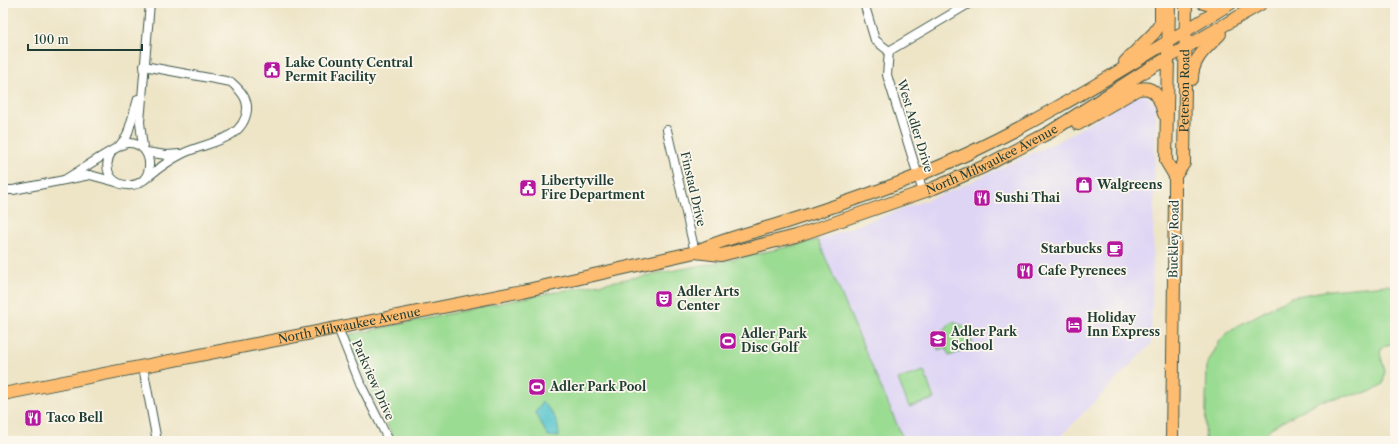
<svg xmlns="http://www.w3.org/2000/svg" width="1398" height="444" font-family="'Libre Caslon Text',serif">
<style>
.built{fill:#ded5f5}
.green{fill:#9bdc93;stroke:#5d8c64}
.water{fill:#56c4cd;stroke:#3a8080}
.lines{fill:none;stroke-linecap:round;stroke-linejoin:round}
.street-casing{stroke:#3e564a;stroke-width:10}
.primary-casing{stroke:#3e564a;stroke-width:14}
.street{stroke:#fff;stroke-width:8}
.primary{stroke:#fdbc70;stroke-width:12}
.labels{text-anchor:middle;stroke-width:3.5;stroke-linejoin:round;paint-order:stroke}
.poi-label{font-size:12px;font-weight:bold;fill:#1f3d34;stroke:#fbf7ec;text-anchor:start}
.street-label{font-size:12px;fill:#1f3d34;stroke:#fbf7ec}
</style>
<rect width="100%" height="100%" fill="#fbf7ec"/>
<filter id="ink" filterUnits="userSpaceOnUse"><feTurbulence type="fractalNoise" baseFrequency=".025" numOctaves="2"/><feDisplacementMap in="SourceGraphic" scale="8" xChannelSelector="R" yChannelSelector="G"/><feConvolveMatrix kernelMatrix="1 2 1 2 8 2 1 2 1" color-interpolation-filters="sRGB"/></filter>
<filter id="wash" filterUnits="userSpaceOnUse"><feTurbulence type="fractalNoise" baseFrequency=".012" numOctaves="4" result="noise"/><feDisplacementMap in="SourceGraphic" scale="16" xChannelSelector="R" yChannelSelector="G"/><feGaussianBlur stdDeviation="0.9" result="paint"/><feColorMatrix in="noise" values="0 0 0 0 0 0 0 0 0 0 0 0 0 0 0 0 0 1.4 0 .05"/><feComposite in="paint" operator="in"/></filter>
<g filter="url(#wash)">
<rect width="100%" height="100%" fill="#eee5c7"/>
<path class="built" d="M1137 95H1147L1156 105 1151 344 1059 438 1054 441H904L818 240 951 191 1061 140Z"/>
<g class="green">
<path d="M818 240 904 441H395L344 336 534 296 725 261Z"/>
<path d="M1387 285 1395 287V343L1383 346 1380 353 1385 371 1383 384 1370 392 1319 401 1271 428 1259 441H1205L1207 364 1221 339 1232 329 1291 297 1330 290Z"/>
<path d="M953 322 966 327 974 347 949 356 946 348 938 350 934 335 946 329 949 324Z"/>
<path d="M924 371 934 399 909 407 898 379Z"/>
</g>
<path class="water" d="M542 402C553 412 559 421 559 437L548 436 535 413Z"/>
</g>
<g filter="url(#ink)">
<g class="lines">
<defs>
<g id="street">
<path d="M864 3 875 40 889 51 887 75 923 192"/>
<path d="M889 51 970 3"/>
<path d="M667 130 695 252"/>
<path d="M120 145 127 136 138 99"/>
<path d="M143 148 140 122 150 3"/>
<path d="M146 152 166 155 180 154"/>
<path d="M64 180C75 174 119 144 127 143 156 141 157 188 127 185 121 185 115 182 111 177 105 168 107 159 112 151"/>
<path d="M144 180C156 170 168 161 182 154 205 142 243 142 247 110 248 98 240 90 231 82L144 66"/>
<path d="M3 190H13L90 175 116 182"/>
<path d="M338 328 360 383 389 441"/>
<path d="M143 367 157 441"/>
</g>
<g id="primary">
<path d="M1169 3 1166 161 1175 176V195L1172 441"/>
<path d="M1203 3 1215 6 1228 4"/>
<path d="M1125 62 1154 33 1161 23V3"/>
<path d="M1192 79C1192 58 1207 48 1220 34"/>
<path d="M1078 124 1136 90C1155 83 1160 99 1164 114"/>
<path id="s1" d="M1175 176 1184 163 1186 3"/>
<path id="s2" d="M695 252 721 255 796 236 934 188 983 167 1050 132 1142 73 1262 3"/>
<path id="s3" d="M3 394 523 291 695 252C724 238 755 232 786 222 830 208 874 193 917 176 1028 131 1129 65 1231 3"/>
</g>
</defs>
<use href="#street" class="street-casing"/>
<use href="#primary" class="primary-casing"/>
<use href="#street" class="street"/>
<use href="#primary" class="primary"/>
</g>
</g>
<defs>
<symbol id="civic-square" viewBox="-11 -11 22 22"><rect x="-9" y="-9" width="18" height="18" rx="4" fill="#b5179e" stroke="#fbf7ec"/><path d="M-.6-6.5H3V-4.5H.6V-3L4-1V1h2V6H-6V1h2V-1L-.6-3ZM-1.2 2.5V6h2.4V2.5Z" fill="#fff"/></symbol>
<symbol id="shop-square" viewBox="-11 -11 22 22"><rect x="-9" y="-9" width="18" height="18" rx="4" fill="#b5179e" stroke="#fbf7ec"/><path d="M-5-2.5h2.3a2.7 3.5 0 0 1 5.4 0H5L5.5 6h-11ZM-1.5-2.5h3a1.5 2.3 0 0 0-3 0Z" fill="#fff"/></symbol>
<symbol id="restaurant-square" viewBox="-11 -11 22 22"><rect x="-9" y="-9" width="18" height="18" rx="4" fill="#b5179e" stroke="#fbf7ec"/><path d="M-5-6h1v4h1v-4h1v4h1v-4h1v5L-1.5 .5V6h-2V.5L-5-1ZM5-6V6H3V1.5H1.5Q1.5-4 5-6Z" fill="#fff"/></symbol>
<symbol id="cafe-square" viewBox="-11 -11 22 22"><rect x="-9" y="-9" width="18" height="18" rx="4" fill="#b5179e" stroke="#fbf7ec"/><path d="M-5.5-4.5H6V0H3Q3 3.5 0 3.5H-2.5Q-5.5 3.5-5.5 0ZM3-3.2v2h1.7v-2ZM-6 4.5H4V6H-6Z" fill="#fff"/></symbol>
<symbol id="theatre-square" viewBox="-11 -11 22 22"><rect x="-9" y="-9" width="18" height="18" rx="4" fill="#b5179e" stroke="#fbf7ec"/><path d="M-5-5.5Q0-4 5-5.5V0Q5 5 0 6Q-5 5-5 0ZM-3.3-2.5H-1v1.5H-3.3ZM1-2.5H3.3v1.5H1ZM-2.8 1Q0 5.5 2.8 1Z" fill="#fff"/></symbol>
<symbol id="hotel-square" viewBox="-11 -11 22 22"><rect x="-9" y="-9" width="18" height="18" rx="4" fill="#b5179e" stroke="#fbf7ec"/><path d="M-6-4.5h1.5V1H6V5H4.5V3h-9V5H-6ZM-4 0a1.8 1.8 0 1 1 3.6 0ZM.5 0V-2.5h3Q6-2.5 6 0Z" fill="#fff"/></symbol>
<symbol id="school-square" viewBox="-11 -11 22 22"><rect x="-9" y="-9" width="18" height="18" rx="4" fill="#b5179e" stroke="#fbf7ec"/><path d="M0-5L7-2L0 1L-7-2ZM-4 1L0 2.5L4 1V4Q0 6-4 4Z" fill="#fff"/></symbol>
<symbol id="stadium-square" viewBox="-11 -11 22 22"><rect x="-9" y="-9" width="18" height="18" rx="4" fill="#b5179e" stroke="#fbf7ec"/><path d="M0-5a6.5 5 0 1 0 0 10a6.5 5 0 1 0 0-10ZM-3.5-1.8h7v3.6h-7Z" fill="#fff"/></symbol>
</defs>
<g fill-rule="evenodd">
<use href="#civic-square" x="262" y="60" width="20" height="20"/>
<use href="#shop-square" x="1074" y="175" width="20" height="20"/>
<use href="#civic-square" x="518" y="178" width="20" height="20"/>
<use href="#restaurant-square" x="972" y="188" width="20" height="20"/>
<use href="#cafe-square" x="1105" y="239" width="20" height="20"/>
<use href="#restaurant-square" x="1015" y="261" width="20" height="20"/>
<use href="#theatre-square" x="654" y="289" width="20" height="20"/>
<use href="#hotel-square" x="1064" y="315" width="20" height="20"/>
<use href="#school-square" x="928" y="329" width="20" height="20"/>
<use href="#stadium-square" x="718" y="331" width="20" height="20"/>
<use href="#stadium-square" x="527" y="377" width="20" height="20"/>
<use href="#restaurant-square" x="23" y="408" width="20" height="20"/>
</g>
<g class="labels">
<g class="poi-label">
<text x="285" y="67">Lake County Central<tspan x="285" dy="14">Permit Facility</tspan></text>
<text x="541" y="185">Libertyville<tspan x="541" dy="14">Fire Department</tspan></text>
<text x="1097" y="189">Walgreens</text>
<text x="995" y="202">Sushi Thai</text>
<text x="1102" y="253" text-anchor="end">Starbucks</text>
<text x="1038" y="275">Cafe Pyrenees</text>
<text x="677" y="296">Adler Arts<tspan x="677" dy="14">Center</tspan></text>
<text x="1087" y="322">Holiday<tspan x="1087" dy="14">Inn Express</tspan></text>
<text x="951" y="336">Adler Park<tspan x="951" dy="14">School</tspan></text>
<text x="741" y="338">Adler Park<tspan x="741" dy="14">Disc Golf</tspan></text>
<text x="550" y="391">Adler Park Pool</text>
<text x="46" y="422">Taco Bell</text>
</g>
<g class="street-label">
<text dy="4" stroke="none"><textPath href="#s1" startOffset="88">Peterson Road</textPath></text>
<text transform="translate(915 126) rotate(73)" y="4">West Adler Drive</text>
<text dy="4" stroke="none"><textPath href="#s2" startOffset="314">North Milwaukee Avenue</textPath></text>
<text transform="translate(693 189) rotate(77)" y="4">Finstad Drive</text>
<text transform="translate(1174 239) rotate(-89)" y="4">Buckley Road</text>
<text dy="4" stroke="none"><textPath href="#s3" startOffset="353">North Milwaukee Avenue</textPath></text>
<text transform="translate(373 380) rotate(66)" y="4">Parkview Drive</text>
</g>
</g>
<rect width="1398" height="444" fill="none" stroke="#fbf7ec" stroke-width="16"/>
<path d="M28 44v6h114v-6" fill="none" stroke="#1f3d34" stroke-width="2"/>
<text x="34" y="44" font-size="12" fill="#1f3d34" stroke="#fbf7ec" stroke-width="3" paint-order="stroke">100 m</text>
</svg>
